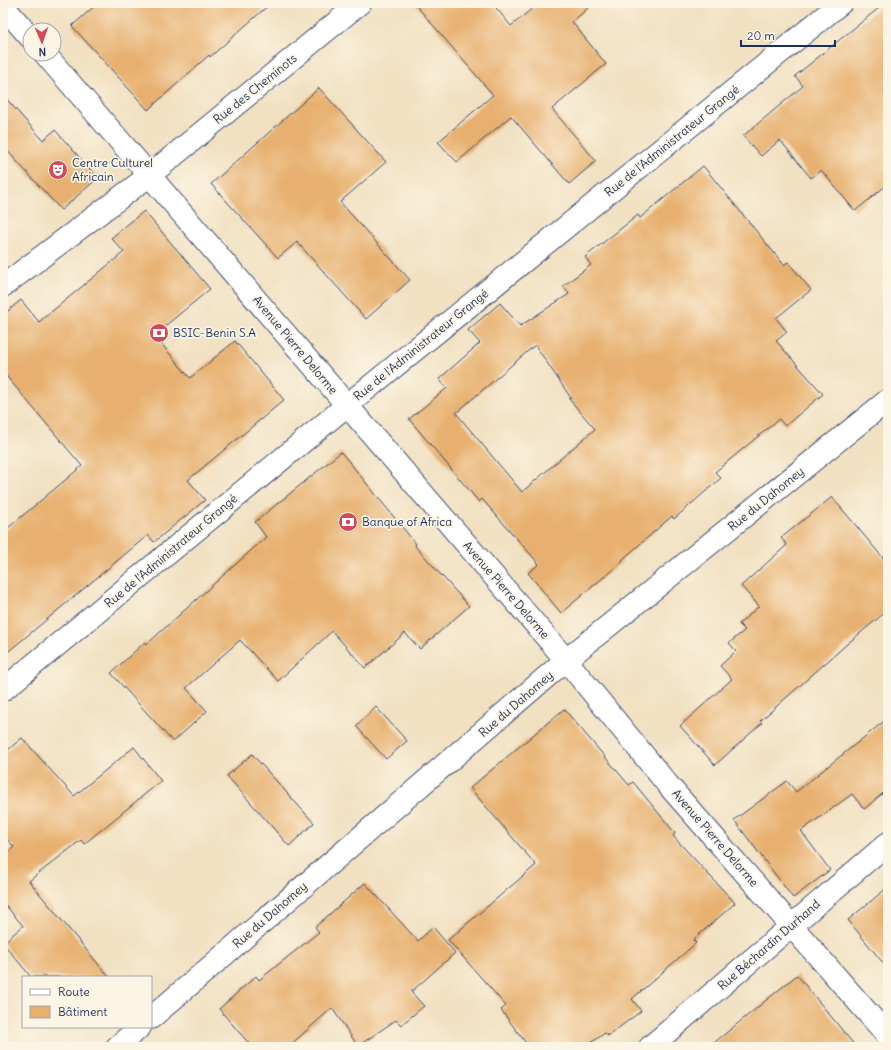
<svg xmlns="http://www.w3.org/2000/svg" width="891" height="1050" font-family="Delius,sans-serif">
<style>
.building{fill:#e7b06f;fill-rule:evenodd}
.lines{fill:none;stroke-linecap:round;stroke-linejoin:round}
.street-casing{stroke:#3b4a6d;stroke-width:24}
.secondary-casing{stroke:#3b4a6d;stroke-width:24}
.street{stroke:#fff;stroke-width:22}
.secondary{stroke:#fff;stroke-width:22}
.labels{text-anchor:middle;stroke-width:3.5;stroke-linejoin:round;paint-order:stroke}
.street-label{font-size:12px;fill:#1b2f5e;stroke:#fcf5e5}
.poi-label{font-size:12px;fill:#1b2f5e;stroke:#fcf5e5;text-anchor:start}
</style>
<rect width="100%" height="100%" fill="#fcf5e5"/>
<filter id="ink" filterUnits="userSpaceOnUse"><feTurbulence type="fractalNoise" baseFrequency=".025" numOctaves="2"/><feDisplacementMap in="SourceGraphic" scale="8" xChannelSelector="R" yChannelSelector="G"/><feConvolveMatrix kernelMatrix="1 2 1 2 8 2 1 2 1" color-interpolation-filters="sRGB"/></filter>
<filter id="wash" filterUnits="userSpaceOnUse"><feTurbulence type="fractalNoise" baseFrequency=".012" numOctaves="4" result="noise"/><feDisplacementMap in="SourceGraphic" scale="16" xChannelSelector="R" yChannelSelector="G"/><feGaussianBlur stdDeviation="0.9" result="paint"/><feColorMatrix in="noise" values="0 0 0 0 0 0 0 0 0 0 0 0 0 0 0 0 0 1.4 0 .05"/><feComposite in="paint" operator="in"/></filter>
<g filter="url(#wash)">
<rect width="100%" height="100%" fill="#f1e0c1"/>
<g id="blocks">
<g class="building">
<path d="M98 3H271L210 57 209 55 148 110 72 26Z"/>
<path d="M414 3H492L511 26 539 3H594L572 22 606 64 552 109 596 161 569 184 511 116 457 162 438 142 493 95Z"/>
<path d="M885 3H888V184L855 211 821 170 811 178 780 140 761 156 743 136 803 86 795 76Z"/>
<path d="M319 88 386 162 340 202 410 280 366 319 297 242 278 258 211 184Z"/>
<path d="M3 95 43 140 55 130 98 178 61 210 3 146Z"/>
<path d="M703 166 784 265 788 262 811 290 776 318 787 332 776 341 823 394 785 426 779 419 715 472 721 478 674 519 672 516 622 560 623 561 561 613 528 573 539 564 482 499 479 502 409 419 447 388 439 379 480 343 468 330 500 303 520 326 569 294 563 286 591 265 585 257 638 215 640 218ZM535 345 571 398 569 399 595 429 522 492 456 413Z"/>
<path d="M144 211 210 289 154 335 190 378 235 341 284 400 188 480 205 500 154 542 148 535 3 656V532L82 466 3 372V315L21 300 39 322 124 252 111 238Z"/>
<path d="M341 452 416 544 415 546 469 606 420 649 405 633 365 668 332 631 278 681 240 640 186 688 207 711 173 742 111 673 145 642 147 644 266 537 255 522Z"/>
<path d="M832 497 888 564V610L847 644 760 721 762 723 715 765 680 726 732 679 720 666 736 651 729 643 745 630 739 624 759 606 741 586 787 545 781 538Z"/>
<path d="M376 707 407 741 386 759 356 726Z"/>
<path d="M564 709 629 785 633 782 675 833 673 836 735 903 693 940 696 943 632 999 641 1011 608 1036 605 1033 585 1047H529L501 1010 506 1006 448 940 536 865 470 788Z"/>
<path d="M888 718V789L864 809 852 794 801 831 830 870 793 898 734 820 787 781 796 792Z"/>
<path d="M22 738 74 796 134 747 161 781 84 844 81 840 29 881 109 977H31L3 943 23 926 3 902V851L6 854 14 847 3 835V754Z"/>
<path d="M252 754 314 823 289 846 227 776Z"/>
<path d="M365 883 418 941 433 927 455 953 411 992 424 1006 401 1025 396 1020 358 1046 332 1008 288 1047H252L219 1009 256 976 259 980 319 932 315 927Z"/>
<path d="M888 887V969L848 920Z"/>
<path d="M797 975 856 1047H709Z"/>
</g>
</g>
</g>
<g filter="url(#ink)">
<use href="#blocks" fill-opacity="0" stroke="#3b4a6d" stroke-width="1"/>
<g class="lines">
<defs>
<g id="street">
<path d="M3 286 150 175"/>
<path d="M3 690 346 406 841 3"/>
<path d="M151 1018 566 660 888 400"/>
<path d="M117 1047 140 1027"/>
<path d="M650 1047 888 843"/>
</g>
<g id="secondary">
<path d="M3 6 30 37"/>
<path d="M45 54 566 660 668 785 888 1036"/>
<path d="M150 175 360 3"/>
</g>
</defs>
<use href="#street" class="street-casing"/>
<use href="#secondary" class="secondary-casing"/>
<use href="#street" class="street"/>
<use href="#secondary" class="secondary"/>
</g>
</g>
<defs>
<symbol id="theatre-disc" viewBox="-11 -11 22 22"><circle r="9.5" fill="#d1495b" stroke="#fcf5e5"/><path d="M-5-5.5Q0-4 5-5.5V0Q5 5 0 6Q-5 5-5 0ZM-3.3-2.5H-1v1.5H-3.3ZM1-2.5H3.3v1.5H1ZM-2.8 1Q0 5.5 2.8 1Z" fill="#fff"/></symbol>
<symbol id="bank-disc" viewBox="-11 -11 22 22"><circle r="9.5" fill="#d1495b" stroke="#fcf5e5"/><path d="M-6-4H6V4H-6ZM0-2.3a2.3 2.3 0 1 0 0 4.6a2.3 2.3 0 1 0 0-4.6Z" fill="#fff"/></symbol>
</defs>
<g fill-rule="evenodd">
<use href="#theatre-disc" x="47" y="159" width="22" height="22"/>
<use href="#bank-disc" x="148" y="322" width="22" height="22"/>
<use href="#bank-disc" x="337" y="511" width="22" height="22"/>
</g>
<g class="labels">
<g class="street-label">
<text transform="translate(255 89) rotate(-39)" y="4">Rue des Cheminots</text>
<text transform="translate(672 141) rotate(-39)" y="4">Rue de l'Administrateur Grangé</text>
<text transform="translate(295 345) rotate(50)" y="4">Avenue Pierre Delorme</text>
<text transform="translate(421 345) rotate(-39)" y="4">Rue de l'Administrateur Grangé</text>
<text transform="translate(766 499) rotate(-39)" y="4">Rue du Dahomey</text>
<text transform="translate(171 551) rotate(-40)" y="4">Rue de l'Administrateur Grangé</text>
<text transform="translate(506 590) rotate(49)" y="4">Avenue Pierre Delorme</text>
<text transform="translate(516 704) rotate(-41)" y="4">Rue du Dahomey</text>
<text transform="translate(715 838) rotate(49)" y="4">Avenue Pierre Delorme</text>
<text transform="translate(270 915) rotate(-41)" y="4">Rue du Dahomey</text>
<text transform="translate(769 945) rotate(-41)" y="4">Rue Béchardin Durhand</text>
</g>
<g class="poi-label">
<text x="72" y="167">Centre Culturel<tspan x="72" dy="14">Africain</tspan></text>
<text x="173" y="337">BSIC-Benin S.A</text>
<text x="362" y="526">Banque of Africa</text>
</g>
</g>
<rect width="891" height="1050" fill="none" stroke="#fcf5e5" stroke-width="16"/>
<rect x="22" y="976" width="130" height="52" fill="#fcf5e5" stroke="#a2a6af"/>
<rect x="30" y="989" width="20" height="6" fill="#ffffff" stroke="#a2a6af"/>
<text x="58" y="996" font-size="12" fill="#1b2f5e">Route</text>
<rect x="30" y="1006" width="20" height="12" fill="#e7b06f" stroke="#a2a6af"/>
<text x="58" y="1016" font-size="12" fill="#1b2f5e">Bâtiment</text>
<g transform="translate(42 42) rotate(178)"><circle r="19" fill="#fcf5e5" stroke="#a2a6af"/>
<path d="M0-3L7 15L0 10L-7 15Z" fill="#d1495b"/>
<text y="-6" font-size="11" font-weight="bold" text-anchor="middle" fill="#1b2f5e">N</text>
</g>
<path d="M741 40v6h94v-6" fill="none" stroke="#1b2f5e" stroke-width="2"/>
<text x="747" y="40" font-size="12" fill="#1b2f5e" stroke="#fcf5e5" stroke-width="3" paint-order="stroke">20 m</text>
</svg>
